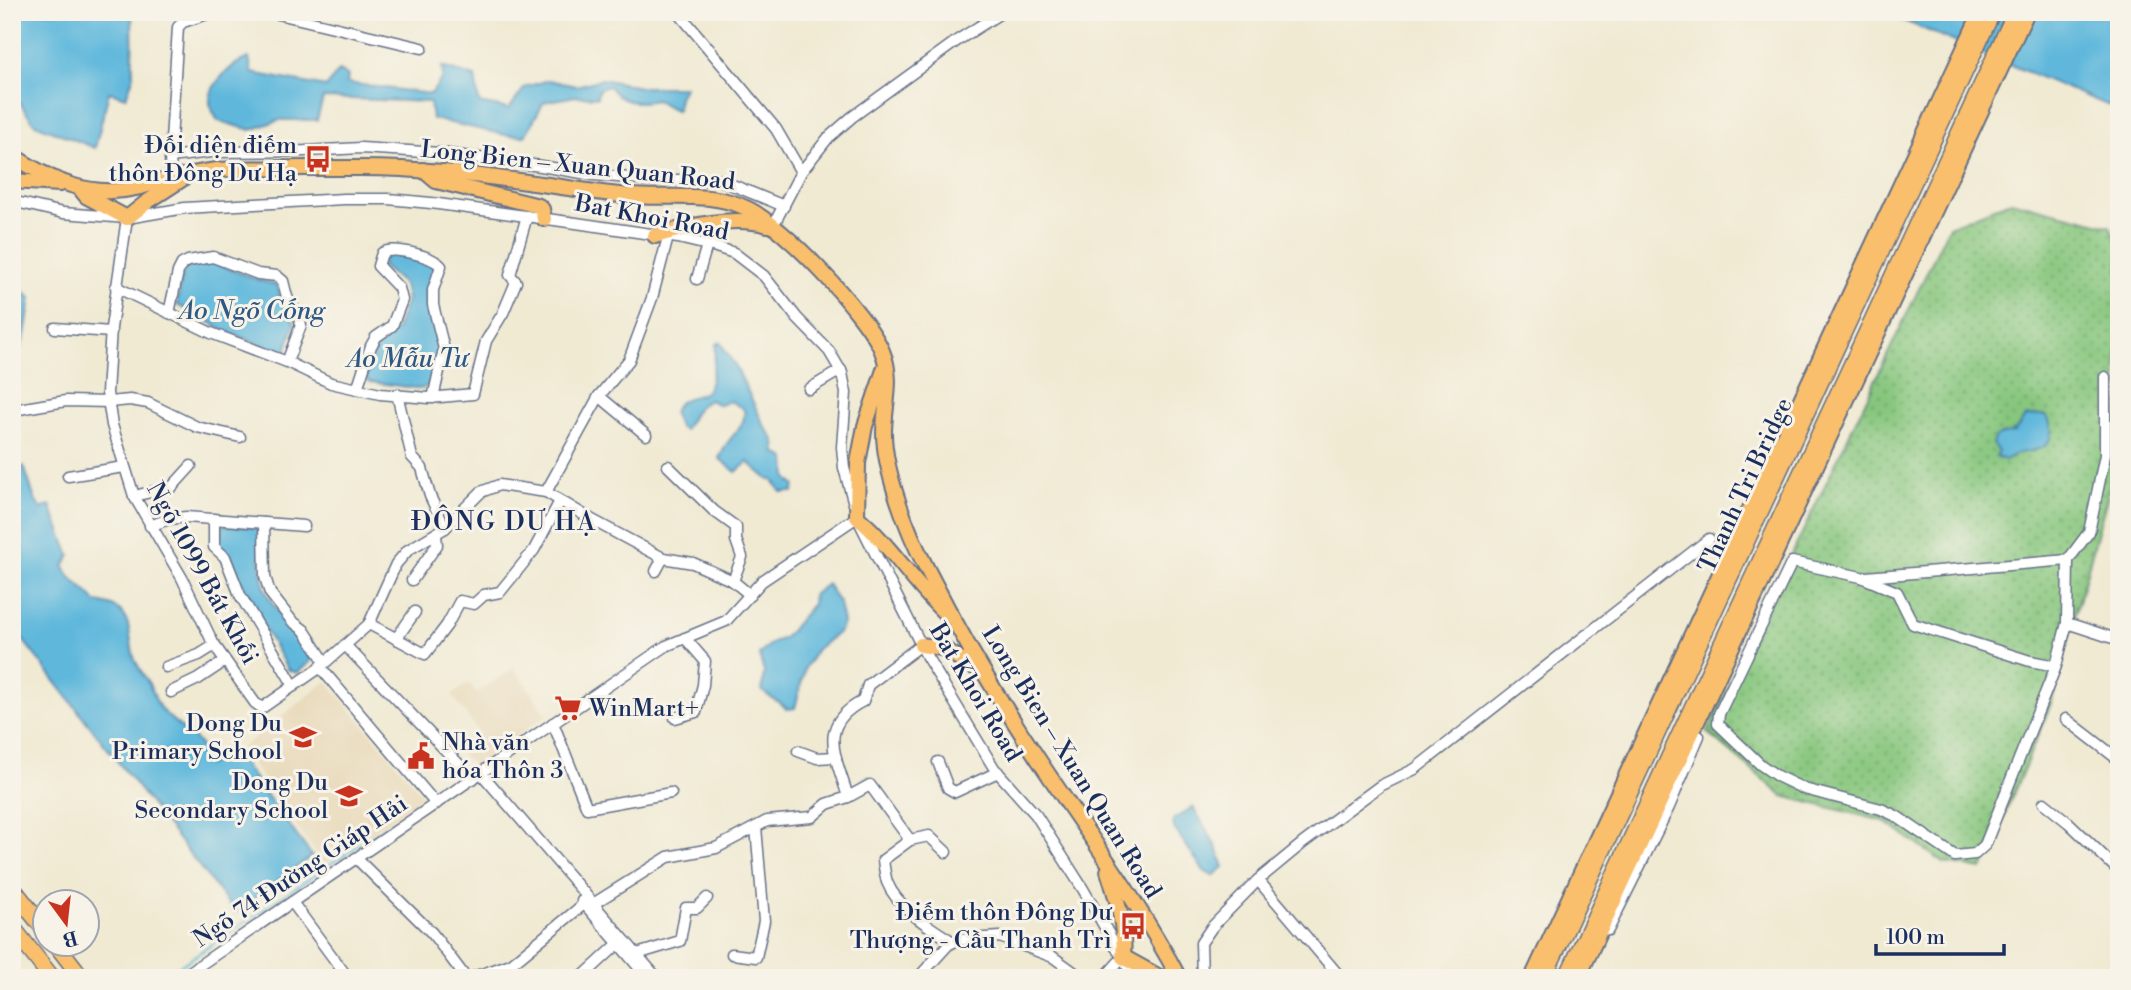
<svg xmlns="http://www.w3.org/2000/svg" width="2131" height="990" font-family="'Libre Bodoni',serif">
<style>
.built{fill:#e8d9ba}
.grass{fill:url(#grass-dots);stroke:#507a6e;stroke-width:2}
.water{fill:#5eb8dc;stroke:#3c749d;stroke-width:2}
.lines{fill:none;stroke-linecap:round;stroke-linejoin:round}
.stream{stroke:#5eb8dc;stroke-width:2.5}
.minor-casing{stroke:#667087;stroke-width:13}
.primary-casing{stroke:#667087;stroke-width:18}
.trunk-casing{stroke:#667087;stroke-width:19}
.motorway-casing{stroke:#667087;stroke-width:21}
.minor{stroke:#fff;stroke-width:10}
.primary{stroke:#f9bf6c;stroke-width:14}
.trunk{stroke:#f9bf6c;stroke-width:16}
.motorway{stroke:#f9bf6c;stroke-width:18}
.labels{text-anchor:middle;stroke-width:6;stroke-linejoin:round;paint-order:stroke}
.poi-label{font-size:24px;fill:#1b2f5e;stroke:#f7f3e8;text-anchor:end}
.street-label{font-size:24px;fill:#1b2f5e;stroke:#f7f3e8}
.water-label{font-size:26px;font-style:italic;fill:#2f5884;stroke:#f7f3e8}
.neighbourhood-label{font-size:26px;letter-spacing:2px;fill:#1b2f5e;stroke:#f7f3e8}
</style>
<defs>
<pattern id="grass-dots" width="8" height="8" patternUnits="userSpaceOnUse" patternTransform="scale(1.75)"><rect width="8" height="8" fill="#86c67d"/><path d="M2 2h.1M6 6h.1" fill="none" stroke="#6da16a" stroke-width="1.8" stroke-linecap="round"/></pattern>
</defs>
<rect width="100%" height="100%" fill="#f7f3e8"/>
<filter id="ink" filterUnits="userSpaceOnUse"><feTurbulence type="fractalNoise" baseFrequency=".0143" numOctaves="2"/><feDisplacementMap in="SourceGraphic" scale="14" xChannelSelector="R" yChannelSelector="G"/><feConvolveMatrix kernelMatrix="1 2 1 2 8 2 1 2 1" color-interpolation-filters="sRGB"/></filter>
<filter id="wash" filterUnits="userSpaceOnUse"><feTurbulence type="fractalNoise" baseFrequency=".00686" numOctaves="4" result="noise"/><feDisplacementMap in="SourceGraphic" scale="28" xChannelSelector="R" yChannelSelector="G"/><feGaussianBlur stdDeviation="1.57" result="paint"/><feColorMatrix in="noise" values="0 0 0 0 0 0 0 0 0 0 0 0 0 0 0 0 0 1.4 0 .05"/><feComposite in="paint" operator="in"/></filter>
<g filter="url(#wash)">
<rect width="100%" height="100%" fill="#f0ead3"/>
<g class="built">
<path d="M514 668 547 715 475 766 459 752 480 734 452 695 469 683 477 693Z"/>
<path d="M327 681 424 797 324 865 241 748Z"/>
</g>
<path class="grass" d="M2011 201 2110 226 2119 246 2115 468 2052 701 1982 869 1944 863 1884 821 1783 796 1707 732 1949 226Z"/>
<g class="water">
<path d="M12 12H132L133 78 126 97 109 92 95 148 35 124 12 92Z"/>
<path d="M1883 12H2119V110Z"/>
<path d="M249 58 252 73 326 87 339 71 348 75 347 83 431 94 443 77 442 67 475 77 479 103 509 109 525 87 549 80 576 86 602 79 640 87H685L679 97 677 111 656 100C637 104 621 104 609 86L599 89 597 97 576 96 544 102 525 136 506 135 432 119 430 102 323 98 317 120H279L251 130 218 121C215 115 209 107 210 100 210 83 234 62 249 58Z"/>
<path d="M392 253 431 263 437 270 430 284 427 299 430 318 440 349 433 382 422 389 370 382 366 378 377 346 380 340 396 330 407 300 404 285 382 266 383 257Z"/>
<path d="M214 263 256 279 278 285 281 301 295 323 285 354 230 333 177 305 182 275 186 268 196 264Z"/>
<path d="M12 286 21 289 31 298 25 335 15 363H12Z"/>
<path d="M720 342 737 369 764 425 775 441 776 453 786 458 787 478 795 486 793 492H781L773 480H769L748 462 736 472 719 458C723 453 724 447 728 442 737 430 746 425 744 409L730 401 720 405 709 400 698 407 684 430 679 427 673 412C681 394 691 400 705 392 713 387 715 354 716 344Z"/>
<path d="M2039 415H2045C2050 420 2050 423 2051 430 2052 450 2035 450 2020 453 2014 454 2010 458 2005 460L1996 457 1998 451 1992 444C1995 433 2004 435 2014 432L2025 417Z"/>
<path d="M24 466 35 500 41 509 50 505 70 556 64 566C68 580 86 588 96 602 135 607 126 628 134 657 137 667 146 677 150 686 153 692 155 700 159 706 166 719 199 738 201 747 202 751 201 755 201 758L208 765 233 750 312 856 235 912 12 626V471Z"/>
<path d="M224 525 256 527 260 532C261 577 258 590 289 625 299 635 308 641 314 655L310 662 297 673 288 670 218 548V530Z"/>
<path d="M827 584 839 603 843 623 840 631 817 649 805 668 795 708 786 709C780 699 769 700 762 690L764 672 759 655 769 645 785 637 812 605 813 595Z"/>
<path d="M1193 807 1217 848 1224 867 1213 876 1204 871 1174 828 1173 820Z"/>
</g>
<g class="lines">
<path class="stream" d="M162 978 421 803"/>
</g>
</g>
<g filter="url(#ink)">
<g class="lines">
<defs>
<g id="minor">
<path d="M270 12 422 48"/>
<path d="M678 12 776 129 801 172"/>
<path d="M170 157 211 152 305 151 361 148 440 153 541 166 594 175 653 180H720L784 206"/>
<path d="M171 177 170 157 178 27 183 22 213 12"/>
<path d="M12 201 63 213 127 218 185 208 344 199H388L431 203 576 223 678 238 716 247 734 253 764 276 797 318 829 351 842 373 846 393 842 447 844 468 854 504"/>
<path d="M127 218 111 328 107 393 112 425 134 496 182 578 213 643 255 703 262 708 318 669 369 624 396 564 408 550 445 528 481 492 499 485 546 492 599 396 629 360 652 298 668 237"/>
<path d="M773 226 801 172 828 138 852 117 958 40 1002 12"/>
<path d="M697 279 707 245"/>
<path d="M116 287 211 333 287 362 331 383 380 394 429 398 473 394 486 341 503 313 516 282 510 275 527 216"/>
<path d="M169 313 178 272 182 264 188 261 213 257 258 274 277 276 283 281 287 297 299 317 301 325 287 362"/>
<path d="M55 328 111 332"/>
<path d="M357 389 371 346 376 337 392 326 402 300 399 288 378 266 382 253C394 246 432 256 441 266L433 290V305L444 349 433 398"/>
<path d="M809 389 841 370"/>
<path d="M397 394 412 457 422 468 430 496 445 528"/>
<path d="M599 396 646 435"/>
<path d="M19 409 66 401 109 402 130 400 148 403 197 427 240 437"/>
<path d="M668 466 714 511 736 527V540L742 557 733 581"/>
<path d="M68 476 124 467"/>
<path d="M546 492 594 521 663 558 693 563 733 581 750 595"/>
<path d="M134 496 172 487 191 466"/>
<path d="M214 519V547L225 557 240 595 294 686"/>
<path d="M859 521 927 657 994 768 1036 815 1083 889 1134 978"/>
<path d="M264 523 265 577 270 593 292 621 304 630 325 662"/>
<path d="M150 526 169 519 186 517 304 526"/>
<path d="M656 571 663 558"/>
<path d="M1866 577 2068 560"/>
<path d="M412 580 437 545 436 535"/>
<path d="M2067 623 2068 560 2089 532 2105 455V377"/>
<path d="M369 624 425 654 447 625 460 601 474 604 484 595 500 592 534 550 560 501"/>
<path d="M396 639 415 612"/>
<path d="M345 645 473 779"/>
<path d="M2056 666 1985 845 1975 854 1955 856 1896 816 1881 809 1804 789 1777 776 1761 765 1718 724 1719 714 1792 562 1861 577 1897 592 1913 624 2030 661 2056 666 2067 623 2119 640"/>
<path d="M166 667 199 655 215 645"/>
<path d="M320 667 436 804"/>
<path d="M171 692 198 679 225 661"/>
<path d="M675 718 696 712 703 685 705 661 685 638"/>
<path d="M2066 719 2119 760"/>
<path d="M553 723 587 808 671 793"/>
<path d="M798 751 817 758 836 757"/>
<path d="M938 762 948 788 955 792 998 772"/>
<path d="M481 773 657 978"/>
<path d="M848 797 870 785 910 840"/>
<path d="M2044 803 2069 823 2119 871"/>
<path d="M946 852 929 836 910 840 883 860C884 867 885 875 887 882 897 908 931 928 953 942"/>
<path d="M356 858 432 933 466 978"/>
<path d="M1258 880 1341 978"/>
<path d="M582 901 648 978"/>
<path d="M292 902 348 978"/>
<path d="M593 904 668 857 716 848 767 821 812 817 827 804 848 797C836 756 816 725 863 701L868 685 921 645"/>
<path d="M1608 930 1669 807 1699 736"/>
<path d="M637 954 680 941 686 908H697L707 898"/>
<path d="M732 954 756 957 764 921 756 827"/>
<path d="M511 964 519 978"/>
<path d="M181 978 666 646 726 621 762 581 857 517"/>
<path d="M471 978 511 964 584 904"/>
<path d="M581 978 618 944"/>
<path d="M835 978 837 976 839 978"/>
<path d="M918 978 948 945 957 940 1000 937 1053 957 1082 978"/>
<path d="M1104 978 1123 957"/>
<path d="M1202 978 1201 943 1212 927 1258 880 1303 843 1380 786 1415 769 1709 539"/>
</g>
<g id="primary">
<path d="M12 155C50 180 89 199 136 188 164 181 189 173 217 170 261 167 306 168 350 168 414 167 478 175 541 184 571 188 601 194 631 196 670 199 711 191 746 208 782 224 867 314 882 351 894 379 884 405 884 433 884 471 908 533 926 567 961 636 1001 704 1044 768 1090 837 1140 904 1179 978"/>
<path d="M423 170 436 181 539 206 542 209 544 219"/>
<path d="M12 181 60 184"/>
<path d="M82 191 86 196 127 218 147 202 184 178"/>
<path d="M655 236C690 226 733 215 768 225"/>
<path d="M885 367 865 426 858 463 857 517C891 545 914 585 947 615"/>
<path d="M921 645 942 648 984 673"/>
<path d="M1108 871C1117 899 1126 927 1123 957L1161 978"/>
<path d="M1532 978 1981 12"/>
<path d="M1578 978 2027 12"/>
</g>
<g id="trunk">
<path d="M12 888 46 931"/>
<path d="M12 927 52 978"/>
<path d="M56 944 82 978"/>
</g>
<g id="motorway">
<path d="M1542 978 1991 12"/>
<path d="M1568 978 2017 12"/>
</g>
</defs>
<use href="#minor" class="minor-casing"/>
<use href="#primary" class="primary-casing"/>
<use href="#trunk" class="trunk-casing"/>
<use href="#motorway" class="motorway-casing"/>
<use href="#minor" class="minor"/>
<use href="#primary" class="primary"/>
<use href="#trunk" class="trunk"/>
<use href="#motorway" class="motorway"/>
</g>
</g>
<defs>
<symbol id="bus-bare" viewBox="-9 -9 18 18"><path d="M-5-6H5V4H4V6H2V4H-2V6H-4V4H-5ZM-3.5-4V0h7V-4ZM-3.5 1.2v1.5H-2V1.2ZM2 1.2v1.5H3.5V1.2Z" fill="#c8321e" stroke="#f7f3e8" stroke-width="2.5" paint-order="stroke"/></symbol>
<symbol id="supermarket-bare" viewBox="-9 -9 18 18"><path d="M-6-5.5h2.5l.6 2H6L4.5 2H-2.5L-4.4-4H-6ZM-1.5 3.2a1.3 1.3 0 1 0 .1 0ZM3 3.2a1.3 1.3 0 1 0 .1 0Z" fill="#c8321e" stroke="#f7f3e8" stroke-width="2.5" paint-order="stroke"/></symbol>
<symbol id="school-bare" viewBox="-9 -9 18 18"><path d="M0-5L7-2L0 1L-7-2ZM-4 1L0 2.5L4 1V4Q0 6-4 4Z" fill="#c8321e" stroke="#f7f3e8" stroke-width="2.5" paint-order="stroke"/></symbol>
<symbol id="civic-bare" viewBox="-9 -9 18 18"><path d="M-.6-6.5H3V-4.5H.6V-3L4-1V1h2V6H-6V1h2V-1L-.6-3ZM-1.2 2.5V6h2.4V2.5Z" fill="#c8321e" stroke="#f7f3e8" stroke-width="2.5" paint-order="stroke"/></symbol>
</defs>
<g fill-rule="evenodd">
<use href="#bus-bare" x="299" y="140" width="38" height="38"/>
<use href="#supermarket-bare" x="549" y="689" width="38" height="38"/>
<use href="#school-bare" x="284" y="718" width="38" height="38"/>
<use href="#civic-bare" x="402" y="737" width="38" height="38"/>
<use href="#school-bare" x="330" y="777" width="38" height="38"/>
<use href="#bus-bare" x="1114" y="907" width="38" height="38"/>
</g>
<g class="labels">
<g class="poi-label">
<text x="297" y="153">Đối diện điếm<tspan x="297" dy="28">thôn Đông Dư Hạ</tspan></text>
<text x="589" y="716" text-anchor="start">WinMart+</text>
<text x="282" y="731">Dong Du<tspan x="282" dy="28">Primary School</tspan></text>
<text x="442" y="750" text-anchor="start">Nhà văn<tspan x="442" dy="28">hóa Thôn 3</tspan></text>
<text x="328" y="790">Dong Du<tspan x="328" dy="28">Secondary School</tspan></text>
<text x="1112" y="920">Điếm thôn Đông Dư<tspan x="1112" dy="28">Thượng - Cầu Thanh Trì</tspan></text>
</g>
<g class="street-label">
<text transform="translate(578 165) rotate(6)" y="8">Long Bien – Xuan Quan Road</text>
<text transform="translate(652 217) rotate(11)" y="8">Bat Khoi Road</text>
<text transform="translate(1745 485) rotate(-65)" y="8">Thanh Tri Bridge</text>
<text transform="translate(203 573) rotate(61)" y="8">Ngõ 1099 Bát Khối</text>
<text transform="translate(976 692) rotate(59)" y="8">Bat Khoi Road</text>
<text transform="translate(1072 762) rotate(58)" y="8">Long Bien – Xuan Quan Road</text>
<text transform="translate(300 871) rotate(-34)" y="8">Ngõ 74 Đường Giáp Hải</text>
</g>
<g class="water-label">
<text x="252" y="319">Ao Ngõ Cống</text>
<text x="408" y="367">Ao Mẫu Tư</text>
</g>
<g class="neighbourhood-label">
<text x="504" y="530">ĐÔNG DƯ HẠ</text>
</g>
</g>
<rect width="2131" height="990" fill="none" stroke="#f7f3e8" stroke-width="42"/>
<g transform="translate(66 923) rotate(165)"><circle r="33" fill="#f7f3e8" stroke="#9fa5b1" stroke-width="2"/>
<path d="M0-5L12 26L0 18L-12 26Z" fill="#c8321e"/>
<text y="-10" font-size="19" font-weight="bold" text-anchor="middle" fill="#1b2f5e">B</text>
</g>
<path d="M1876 944v10h128v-10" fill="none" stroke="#1b2f5e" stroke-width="3.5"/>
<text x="1886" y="944" font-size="21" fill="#1b2f5e" stroke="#f7f3e8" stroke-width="5" paint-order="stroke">100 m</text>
</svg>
